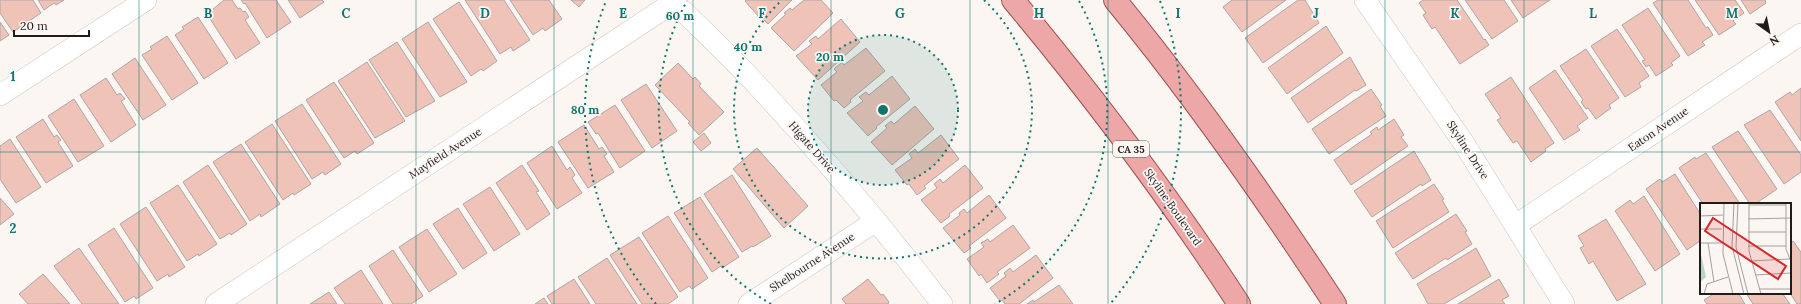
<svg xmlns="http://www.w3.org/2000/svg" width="1801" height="304" font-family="Lora,serif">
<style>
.building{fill:#efc3b8;stroke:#ada6a5}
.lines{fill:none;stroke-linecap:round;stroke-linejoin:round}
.street-casing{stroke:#ccc6c3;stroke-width:22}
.primary-casing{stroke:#9d5151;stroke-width:24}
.street{stroke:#fff;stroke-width:21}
.primary{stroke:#eda7a7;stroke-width:22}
.grid{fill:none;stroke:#0f766e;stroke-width:1;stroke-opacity:0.55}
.ring{fill:none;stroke:#0f766e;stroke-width:2;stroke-dasharray:2 4}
.labels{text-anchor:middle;stroke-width:3.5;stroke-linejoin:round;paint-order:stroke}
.shield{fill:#fcf6f3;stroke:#615e5c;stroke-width:1}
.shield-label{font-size:10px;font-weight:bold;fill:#1f1d1c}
.street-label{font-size:11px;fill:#1f1d1c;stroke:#fcf6f3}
.inset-road{fill:none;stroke:#a49f9d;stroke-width:1}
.view{fill:#d62828;fill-opacity:0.15;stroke:#d62828;stroke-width:2}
.inset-edge{fill:none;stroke:#1f1d1c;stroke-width:2}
.grid-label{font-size:13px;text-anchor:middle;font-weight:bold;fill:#0f766e;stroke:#fcf6f3;stroke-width:3.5;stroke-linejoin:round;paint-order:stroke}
.centre{fill:#0f766e;stroke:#fcf6f3;stroke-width:2}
.ring-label{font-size:12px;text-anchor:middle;font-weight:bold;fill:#0f766e;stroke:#fcf6f3;stroke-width:3.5;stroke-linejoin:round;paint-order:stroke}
</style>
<rect width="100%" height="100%" fill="#fcf6f3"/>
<g class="building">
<path d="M0 0H33L41 13 13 32 0 13Z"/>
<path d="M38 0H64L56 5 54 3 44 10Z"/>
<path d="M224 0H232L238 9 240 8 243 12 245 11 249 17 245 20 260 43 236 59 207 14Z"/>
<path d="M241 0H276L291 22 267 38 245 3 244 4Z"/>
<path d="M288 0H322L324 2 300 18Z"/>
<path d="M465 0H504L530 40 513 51 511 47 500 54Z"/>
<path d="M510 0H549L562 19 545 31 543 28 533 35Z"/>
<path d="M571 0H585L579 7Z"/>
<path d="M746 0H792L768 24 760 16 759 17 745 1Z"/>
<path d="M804 0H821L833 13 794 51 771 28 786 14 784 13 790 8 792 10Z"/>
<path d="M1232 0H1286L1242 32 1223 7Z"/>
<path d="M1298 0H1305L1319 23 1263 63 1245 38Z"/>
<path d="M1423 0H1457L1484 40 1485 39 1489 45 1460 64 1435 27 1432 29 1423 15 1426 13 1419 3Z"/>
<path d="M1465 0H1504L1518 21 1492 39Z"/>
<path d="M1511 0H1550L1523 18Z"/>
<path d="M1658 0H1688L1706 28 1708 27 1713 35 1702 42 1705 45 1688 56 1653 3Z"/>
<path d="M1695 0H1735L1744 13 1733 21 1736 24 1719 35Z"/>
<path d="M1741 0H1765L1766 3 1750 14Z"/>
<path d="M459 2 497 61 483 71 481 69 471 76 433 19Z"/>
<path d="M1648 8 1680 56 1671 63 1673 65 1656 76 1649 65 1646 67 1642 61 1645 60 1622 25Z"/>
<path d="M198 17 228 63 204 79 175 35 184 29 182 27Z"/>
<path d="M841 19 860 42 818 80 796 56 812 44 809 41 816 36 818 39Z"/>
<path d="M0 22 9 35 0 41Z"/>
<path d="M428 22 467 82 440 97 402 39Z"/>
<path d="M1326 26 1343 53 1287 94 1268 68Z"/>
<path d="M1617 29 1649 76 1639 83 1641 87 1625 97 1591 46Z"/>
<path d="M167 36 198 83 172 100 142 55 152 49 150 47Z"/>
<path d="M397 42 435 101 406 117 369 60Z"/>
<path d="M866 48 885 71 850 100 851 102 844 108 836 100 834 101 821 85 837 72 834 69 842 62 844 65Z"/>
<path d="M1586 49 1619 98 1609 105 1611 108 1596 119 1588 108 1586 109 1581 102 1583 100 1560 66Z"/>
<path d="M1350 57 1366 85 1356 91 1355 90 1308 123 1291 98Z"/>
<path d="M135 58 166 105 143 120 112 74Z"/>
<path d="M367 62 405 121 375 138 338 81Z"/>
<path d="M678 63 693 79 695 77 701 84 699 86 724 112 699 135 688 123 690 122 655 85Z"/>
<path d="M1555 70 1588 118 1577 126 1580 130 1564 140 1529 88Z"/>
<path d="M892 76 910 99 876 127 877 128 868 136 847 113 863 101 859 97 866 92 869 95Z"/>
<path d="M1511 77 1554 143 1545 149 1546 151 1531 162 1517 141 1513 143 1497 120 1501 118 1485 94Z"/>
<path d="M106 78 117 95 120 93 125 99 121 101 136 125 111 142 80 95Z"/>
<path d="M334 82 374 143 357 154 355 151 344 158 306 100Z"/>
<path d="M646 84 677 131 652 148 621 100Z"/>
<path d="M1801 88V141L1775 102 1790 92 1792 95Z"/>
<path d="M1371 89 1382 105 1380 106 1386 116 1329 154 1312 129Z"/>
<path d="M74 99 104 146 78 162 48 116Z"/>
<path d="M302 104 341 164 325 175 323 172 312 179 275 121Z"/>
<path d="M615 105 645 151 620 168 598 133 596 134 588 122Z"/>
<path d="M915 106 934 129 892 165 871 142 887 128 885 126 891 121 894 124Z"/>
<path d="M1770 110 1801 155V172L1784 184 1744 125Z"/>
<path d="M43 119 54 137 57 135 61 140 58 142 73 166 46 183 16 137Z"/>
<path d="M1394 119 1404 135 1401 137 1408 146 1351 185 1334 160 1372 134 1370 132 1377 127 1378 130Z"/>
<path d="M272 124 311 184 294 195 293 193 283 200 245 142Z"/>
<path d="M584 125 599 149 602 147 607 154 604 156 614 172 588 188 558 142Z"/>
<path d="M1738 131 1777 189 1755 204H1750L1712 147Z"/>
<path d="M704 133 711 143 701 151 693 142Z"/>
<path d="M941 135 959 159 924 186 926 188 917 195 909 184 907 185 895 170 912 158 909 154 915 149 918 153Z"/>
<path d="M10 139 41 187 16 203 0 179V146Z"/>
<path d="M241 144 280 204 261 217 260 214 250 221 213 162Z"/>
<path d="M552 146 567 170 570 167 575 175 572 178 582 193 557 209 527 163Z"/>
<path d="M757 148 808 206 784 228 733 169Z"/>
<path d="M1414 151 1431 180 1422 186 1421 184 1372 217 1354 191Z"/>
<path d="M1706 153 1740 204H1703L1679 168 1695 157 1696 159Z"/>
<path d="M208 165 247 224 231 235 230 233 220 239 183 182Z"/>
<path d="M522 165 539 191 536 192 550 214 527 230 496 183Z"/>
<path d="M965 165 983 188 949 214 950 216 941 223 921 200 937 188 934 184 940 179 943 183Z"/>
<path d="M1675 174 1701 215V240L1687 250 1646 189 1660 179 1662 182Z"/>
<path d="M732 175 771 236 753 247 752 246 742 252 704 194Z"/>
<path d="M1434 184 1444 199 1442 200 1449 212 1393 248 1376 221Z"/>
<path d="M178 185 217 244 199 256 198 254 187 261 150 203Z"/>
<path d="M490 187 520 234 494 251 463 204Z"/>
<path d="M989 195 1006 218 969 246 971 248 964 253 943 228 960 215 959 213 964 209 967 213Z"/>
<path d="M1644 196 1680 254 1655 271 1615 211 1630 200 1633 204Z"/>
<path d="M700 197 739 257 722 268 721 266 712 272 674 213Z"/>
<path d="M0 198 14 214 0 225Z"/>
<path d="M146 207 185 267 169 277 168 274 157 281 120 224Z"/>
<path d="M458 208 487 253 463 269 433 224Z"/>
<path d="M1456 214 1467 231 1465 232 1472 244 1447 260 1446 258 1413 279 1395 253Z"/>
<path d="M668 216 708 278 692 289 689 286 680 292 642 233Z"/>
<path d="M1606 219 1646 284 1617 301 1593 261 1589 264 1580 248 1584 246 1578 236Z"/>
<path d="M1013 225 1030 248 997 272 999 274 987 283 981 274 979 276 967 259 984 247 981 243 988 239 990 242Z"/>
<path d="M114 228 153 288 136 299 134 296 125 302 88 245Z"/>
<path d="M427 229 457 274 429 292 399 247Z"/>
<path d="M639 237 678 297 668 304H642L610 255Z"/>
<path d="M1793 241 1801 252V304H1797L1790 293V243Z"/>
<path d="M79 248 119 304H82L54 266Z"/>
<path d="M1476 248 1491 276 1444 304H1428L1417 284Z"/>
<path d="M393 250 423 296 411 304H393L369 266Z"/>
<path d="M1036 255 1053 278 1019 304H1005L1002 300 1000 301 990 288 1006 276 1004 273 1010 268 1013 272Z"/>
<path d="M607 258 637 304H596L578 277Z"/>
<path d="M361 270 383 304H345L334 288Z"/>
<path d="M43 274 70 304H28L19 294Z"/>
<path d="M574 279 590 304H552L547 296Z"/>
<path d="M868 279 881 295 883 294 889 302 888 304H846L842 299Z"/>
<path d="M1499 279 1509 296 1502 300 1505 304H1458Z"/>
<path d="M1059 285 1073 304H1027L1033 300 1034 302Z"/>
<path d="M329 292 337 304H310Z"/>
<path d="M1715 293H1738L1745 304H1707L1704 300Z"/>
<path d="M1746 293H1782L1790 304H1753Z"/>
<path d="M544 298 548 304H535Z"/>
</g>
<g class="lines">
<defs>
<g id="street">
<path d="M672 0C700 28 729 55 756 84 821 154 884 228 942 304"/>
<path d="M1365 0 1463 142 1564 304"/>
<path d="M0 95 146 0"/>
<path d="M1516 225 1801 34"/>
<path d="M216 304 674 2"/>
<path d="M749 304 876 221"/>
</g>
<g id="primary">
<path d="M1013 0C1094 97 1170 198 1239 304"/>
<path d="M1115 0C1195 97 1266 199 1335 304"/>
</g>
</defs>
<use href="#street" class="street-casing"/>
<use href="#primary" class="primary-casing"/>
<use href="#street" class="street"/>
<use href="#primary" class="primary"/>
</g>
<path class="grid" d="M139 0V304M277 0V304M416 0V304M554 0V304M693 0V304M831 0V304M970 0V304M1108 0V304M1247 0V304M1385 0V304M1524 0V304M1662 0V304M0 152H1801"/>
<circle cx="883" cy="110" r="75" fill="#0f766e" fill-opacity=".12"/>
<g class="ring">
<circle cx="883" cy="110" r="75"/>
<path d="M984 0A149 149 0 1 1 782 0"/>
<path d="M771 304A224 224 0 0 1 687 1M1079 1A224 224 0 0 1 995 304"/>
<path d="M656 304A298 298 0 0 1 606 1M1160 1A298 298 0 0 1 1110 304"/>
</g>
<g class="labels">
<rect class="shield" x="1113" y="141" width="36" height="16" rx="3"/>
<g class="shield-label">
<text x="1131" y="153">CA 35</text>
</g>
<g class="street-label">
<text transform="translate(1658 129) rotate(-34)" y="4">Eaton Avenue</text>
<text transform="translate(812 147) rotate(49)" y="4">Higate Drive</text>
<text transform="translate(1468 150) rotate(57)" y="4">Skyline Drive</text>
<text transform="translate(445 153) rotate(-33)" y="4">Mayfield Avenue</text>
<text transform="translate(1173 207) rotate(55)" y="4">Skyline Boulevard</text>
<text transform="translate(812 262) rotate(-33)" y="4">Shelbourne Avenue</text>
</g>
</g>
<g transform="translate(1700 203)">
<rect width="91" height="91" fill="#fcf6f3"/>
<path d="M0 47 6 74 0 79Z" fill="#b6d4c3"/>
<path class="inset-road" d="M24 0 23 51 33 91M34 0 32 43 44 91M38 0 36 44 48 91M49 0V48L61 91M86 0V46L91 59M49 2H86M0 13 23 12M48 16 91 15M0 26H22M48 29H86M0 40H22M8 40 14 79M48 43H86M51 58 89 56M55 72 91 70M59 86H91M4 91 7 81 28 74"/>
<path class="view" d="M13 15 86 63 78 76 5 28Z"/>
<rect width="91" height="91" class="inset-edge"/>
</g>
<g class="grid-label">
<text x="208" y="18">B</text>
<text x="346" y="18">C</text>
<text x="485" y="18">D</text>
<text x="623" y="18">E</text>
<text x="762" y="18">F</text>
<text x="900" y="18">G</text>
<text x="1039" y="18">H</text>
<text x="1178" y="18">I</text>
<text x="1316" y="18">J</text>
<text x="1455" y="18">K</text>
<text x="1593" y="18">L</text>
<text x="1732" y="18">M</text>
<text x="13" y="81">1</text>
<text x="13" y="233">2</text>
</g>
<circle cx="883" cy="110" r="6" class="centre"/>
<g class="ring-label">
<text x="680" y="20">60 m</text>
<text x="748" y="51">40 m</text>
<text x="830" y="61">20 m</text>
<text x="585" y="114">80 m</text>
</g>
<g transform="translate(1769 32) rotate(147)" stroke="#fcf6f3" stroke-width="3" paint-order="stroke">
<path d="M0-3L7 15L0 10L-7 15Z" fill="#1f1d1c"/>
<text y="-6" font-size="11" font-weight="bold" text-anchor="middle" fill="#1f1d1c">N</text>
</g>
<path d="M14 30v6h75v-6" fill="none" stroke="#1f1d1c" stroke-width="2"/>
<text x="20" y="30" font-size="12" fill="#1f1d1c" stroke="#fcf6f3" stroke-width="3" paint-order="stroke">20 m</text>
</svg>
